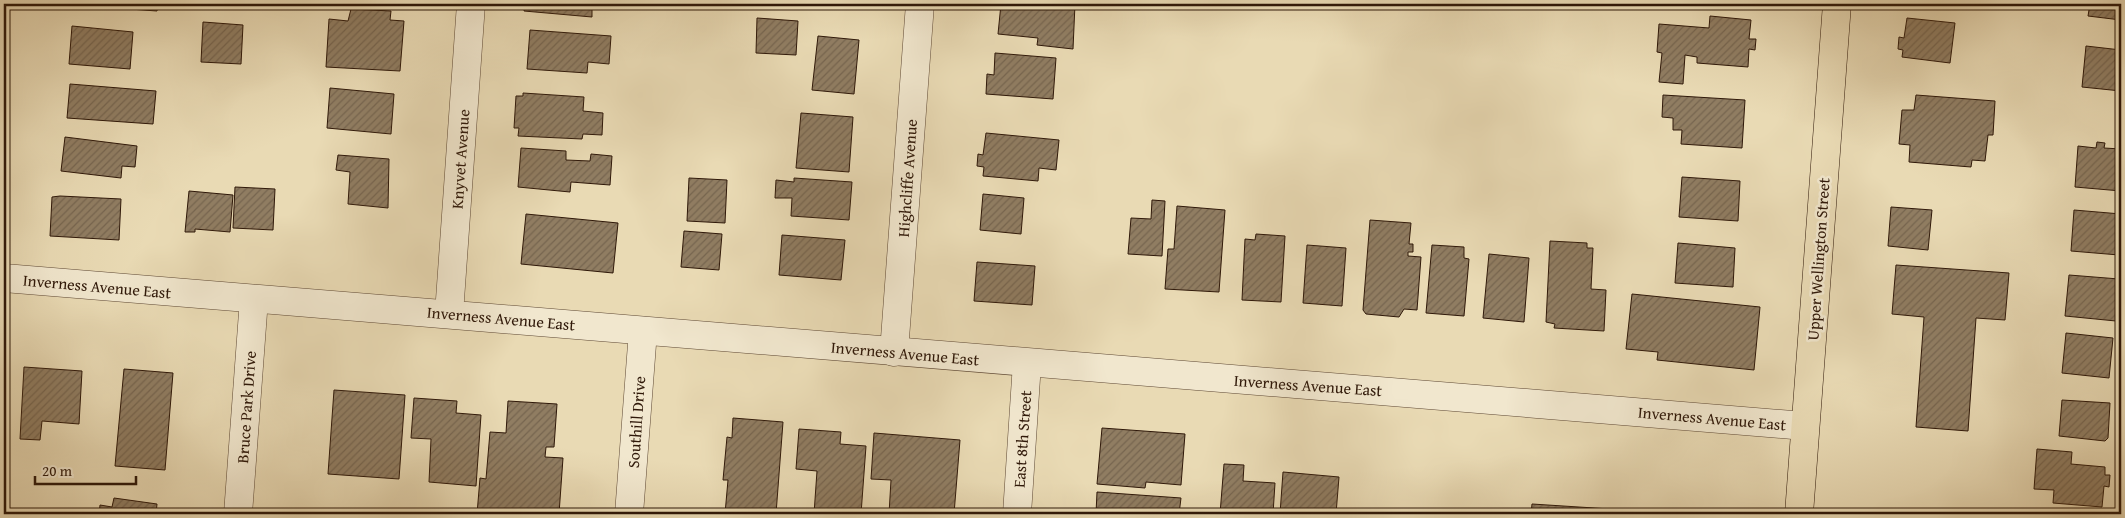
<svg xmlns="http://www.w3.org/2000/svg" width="2125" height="518" font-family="'Gentium Book Plus',serif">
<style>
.building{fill:url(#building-hatch);stroke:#2f1809}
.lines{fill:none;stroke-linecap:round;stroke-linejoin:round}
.minor-casing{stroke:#5e4834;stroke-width:29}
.major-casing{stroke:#2f1809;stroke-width:29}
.minor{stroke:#f1e7ce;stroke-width:28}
.major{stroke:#e9dab4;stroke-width:28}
.labels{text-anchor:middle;stroke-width:5;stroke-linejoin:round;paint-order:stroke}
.street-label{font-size:16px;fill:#2f1809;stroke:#f1e7ce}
</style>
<defs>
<pattern id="building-hatch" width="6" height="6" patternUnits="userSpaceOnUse" patternTransform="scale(1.25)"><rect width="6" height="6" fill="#907d62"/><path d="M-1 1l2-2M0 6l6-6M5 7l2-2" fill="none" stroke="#76654f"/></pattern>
</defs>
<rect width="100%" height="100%" fill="#e9dab4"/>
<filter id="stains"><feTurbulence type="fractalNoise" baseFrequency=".004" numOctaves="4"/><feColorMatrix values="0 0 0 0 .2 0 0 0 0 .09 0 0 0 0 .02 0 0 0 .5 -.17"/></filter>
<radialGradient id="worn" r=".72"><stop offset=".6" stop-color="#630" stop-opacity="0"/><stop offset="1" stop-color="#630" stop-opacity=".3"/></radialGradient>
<g class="building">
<path d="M75 4H158L157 11 75 5Z"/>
<path d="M525 4H604V8L592 7V17L524 11Z"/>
<path d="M800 4H862V9Z"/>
<path d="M1001 4H1075L1073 49 1037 45 1038 38 998 34Z"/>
<path d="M2090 4H2121V20L2088 16Z"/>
<path d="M351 9 391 11 390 20 404 21 400 71 326 67 329 19 348 21Z"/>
<path d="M1710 16 1751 20 1749 39H1756L1755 50 1749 49 1748 67 1697 63V57L1685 55 1683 84 1659 82 1662 53 1657 52 1659 24 1709 28Z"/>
<path d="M757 18 798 21 796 55 756 53Z"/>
<path d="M1907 18 1955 23 1950 63 1902 57 1903 50 1898 49 1899 37 1904 38Z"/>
<path d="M203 22 243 25 241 64 201 62Z"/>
<path d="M72 26 133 32 130 69 69 64Z"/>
<path d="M530 30 611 36 609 64 588 62 587 73 527 69Z"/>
<path d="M818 36 859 40 854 94 812 90Z"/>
<path d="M2086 46 2121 50V91L2082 87Z"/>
<path d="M995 53 1056 58 1053 99 986 94 987 74 994 75Z"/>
<path d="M70 84 156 91 153 124 67 118Z"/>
<path d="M330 88 394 94 391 134 327 128Z"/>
<path d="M523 93 584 97 583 111 603 113 602 135 583 134 582 139 518 136 519 128H514L516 96H523Z"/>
<path d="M1663 95 1745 100 1742 148 1681 144 1682 130H1673V118L1662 117Z"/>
<path d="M1916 95 1995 101 1993 135H1988L1985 161 1972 160 1971 167 1909 162 1910 145 1899 144 1902 110H1914Z"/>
<path d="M801 113 853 117 849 172 796 168Z"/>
<path d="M986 133 1059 140 1056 170 1039 168 1038 181 983 176 984 167 977 166 978 154 983 155Z"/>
<path d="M65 137 137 146 135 167 122 166 121 178 61 171Z"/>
<path d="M2097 142 2105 143 2104 148 2121 149V191L2075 187 2078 146 2096 148Z"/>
<path d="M521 148 566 151V160L590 161 591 154 612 156 610 185 571 182 570 192 518 187Z"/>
<path d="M338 155 389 159 388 208 348 204 350 172 336 170Z"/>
<path d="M1682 177 1740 181 1738 221 1679 217Z"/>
<path d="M689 178 727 180 725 223 687 221Z"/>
<path d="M794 178 852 182 849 220 791 216 792 198H775L776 180 794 182Z"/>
<path d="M235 187 275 189 273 230 233 228Z"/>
<path d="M189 191 233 195 230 232 195 229V232H185Z"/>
<path d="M983 194 1024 198 1021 234 980 230Z"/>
<path d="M60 196 121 199 119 240 50 236 52 197Z"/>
<path d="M1152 200 1165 201 1162 256 1128 254 1131 218 1151 219Z"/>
<path d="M1177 206 1225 210 1219 292 1165 289 1168 249H1174Z"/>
<path d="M1891 207 1932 210 1928 250 1888 246Z"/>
<path d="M2074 210 2121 214 2119 255 2071 251Z"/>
<path d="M526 214 618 223 613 273 521 264Z"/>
<path d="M1370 220 1411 223 1409 244H1413V252H1408V256L1421 257 1417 310 1404 309 1399 317 1366 314 1363 310Z"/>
<path d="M684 231 722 234 719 270 681 267Z"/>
<path d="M1256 234 1285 236 1281 302 1242 300 1245 239 1255 240Z"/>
<path d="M782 235 845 240 841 280 779 275Z"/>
<path d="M1550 241 1587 243V248H1593L1591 289 1606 290 1604 331 1554 328 1555 324 1546 322Z"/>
<path d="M1678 243 1735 248 1733 287 1675 283Z"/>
<path d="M1307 245 1346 248 1342 306 1303 303Z"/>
<path d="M1432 245 1464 247V258L1469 259 1464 316 1426 313Z"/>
<path d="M1489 254 1529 258 1524 322 1483 318Z"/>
<path d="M977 262 1035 266 1032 305 974 301Z"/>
<path d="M1896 265 2009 273 2005 320 1976 318 1968 431 1916 427 1924 317 1892 314Z"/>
<path d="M2069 275 2119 279 2116 321 2065 316Z"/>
<path d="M1632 294 1760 307 1754 370 1657 360 1658 352 1626 349Z"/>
<path d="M2066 333 2113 338 2109 378 2062 373Z"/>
<path d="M24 367 82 371 79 424 42 421 40 440 20 439Z"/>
<path d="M124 369 173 373 165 470 115 466Z"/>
<path d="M334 390 405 395 399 479 328 474Z"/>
<path d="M414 398 457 401 456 413 481 415 476 486 429 482 431 439 411 438Z"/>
<path d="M2062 400 2110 403 2108 438 2105 441 2059 436Z"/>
<path d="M508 401 557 404 554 447H546L545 457 563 458 559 514H477L480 478 486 479 490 432 506 433Z"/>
<path d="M733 418 783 422 776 514H725L728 480H723L727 437 732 438Z"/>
<path d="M1102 428 1185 434 1181 485 1146 482 1145 488 1097 484Z"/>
<path d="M799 429 841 432 840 444 866 446 861 514H814L817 471 796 469Z"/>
<path d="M874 433 960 440 954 514H889L891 480 871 479Z"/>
<path d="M2037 449 2072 452 2071 464 2105 467V475H2110L2109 487 2104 486 2102 507 2053 503 2054 490 2034 489Z"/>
<path d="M1224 464 1244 465 1243 481 1275 483 1273 514H1220Z"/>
<path d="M1283 472 1339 477 1336 514H1280Z"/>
<path d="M1097 492 1181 498 1179 514H1096Z"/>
<path d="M114 498 157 504 156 514H99L100 505 112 507Z"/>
<path d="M1532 504 1688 514H1531Z"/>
</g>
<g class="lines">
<defs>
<g id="minor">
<path d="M4 278 1805 426"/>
<path d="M449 314 471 4"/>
<path d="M894 352 920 4"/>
<path d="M238 514 254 299"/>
<path d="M629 514 643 331"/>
<path d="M1017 514 1027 363"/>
</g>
<path id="major" d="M1799 514 1837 4"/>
</defs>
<use href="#minor" class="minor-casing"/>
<use href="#major" class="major-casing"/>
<use href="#minor" class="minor"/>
<use href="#major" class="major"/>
</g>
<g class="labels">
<g class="street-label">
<text transform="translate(460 159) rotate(-86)" y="6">Knyvet Avenue</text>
<text transform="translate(907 178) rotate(-86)" y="6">Highcliffe Avenue</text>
<text transform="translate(1818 259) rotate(-86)" y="6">Upper Wellington Street</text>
<text transform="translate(97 286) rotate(5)" y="6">Inverness Avenue East</text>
<text transform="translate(501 318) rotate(5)" y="6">Inverness Avenue East</text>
<text transform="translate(905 353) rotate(5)" y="6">Inverness Avenue East</text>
<text transform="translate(1308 385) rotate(4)" y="6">Inverness Avenue East</text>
<text transform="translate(246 407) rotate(-86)" y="6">Bruce Park Drive</text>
<text transform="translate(1712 418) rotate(5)" y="6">Inverness Avenue East</text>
<text transform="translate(636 422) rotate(-86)" y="6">Southill Drive</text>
<text transform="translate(1022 439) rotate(-86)" y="6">East 8th Street</text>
</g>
</g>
<rect width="2125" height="518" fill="none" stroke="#e9dab4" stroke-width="20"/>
<rect x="5" y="5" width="2115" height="508" fill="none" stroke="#2f1809" stroke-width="2.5"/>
<rect x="10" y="10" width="2105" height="498" fill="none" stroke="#2f1809"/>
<path d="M35 476v8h101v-8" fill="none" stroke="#2f1809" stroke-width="2.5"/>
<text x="42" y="476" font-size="15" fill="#2f1809" stroke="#f1e7ce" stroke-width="4" paint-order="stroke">20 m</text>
<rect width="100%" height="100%" filter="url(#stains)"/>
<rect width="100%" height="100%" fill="url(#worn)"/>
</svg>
